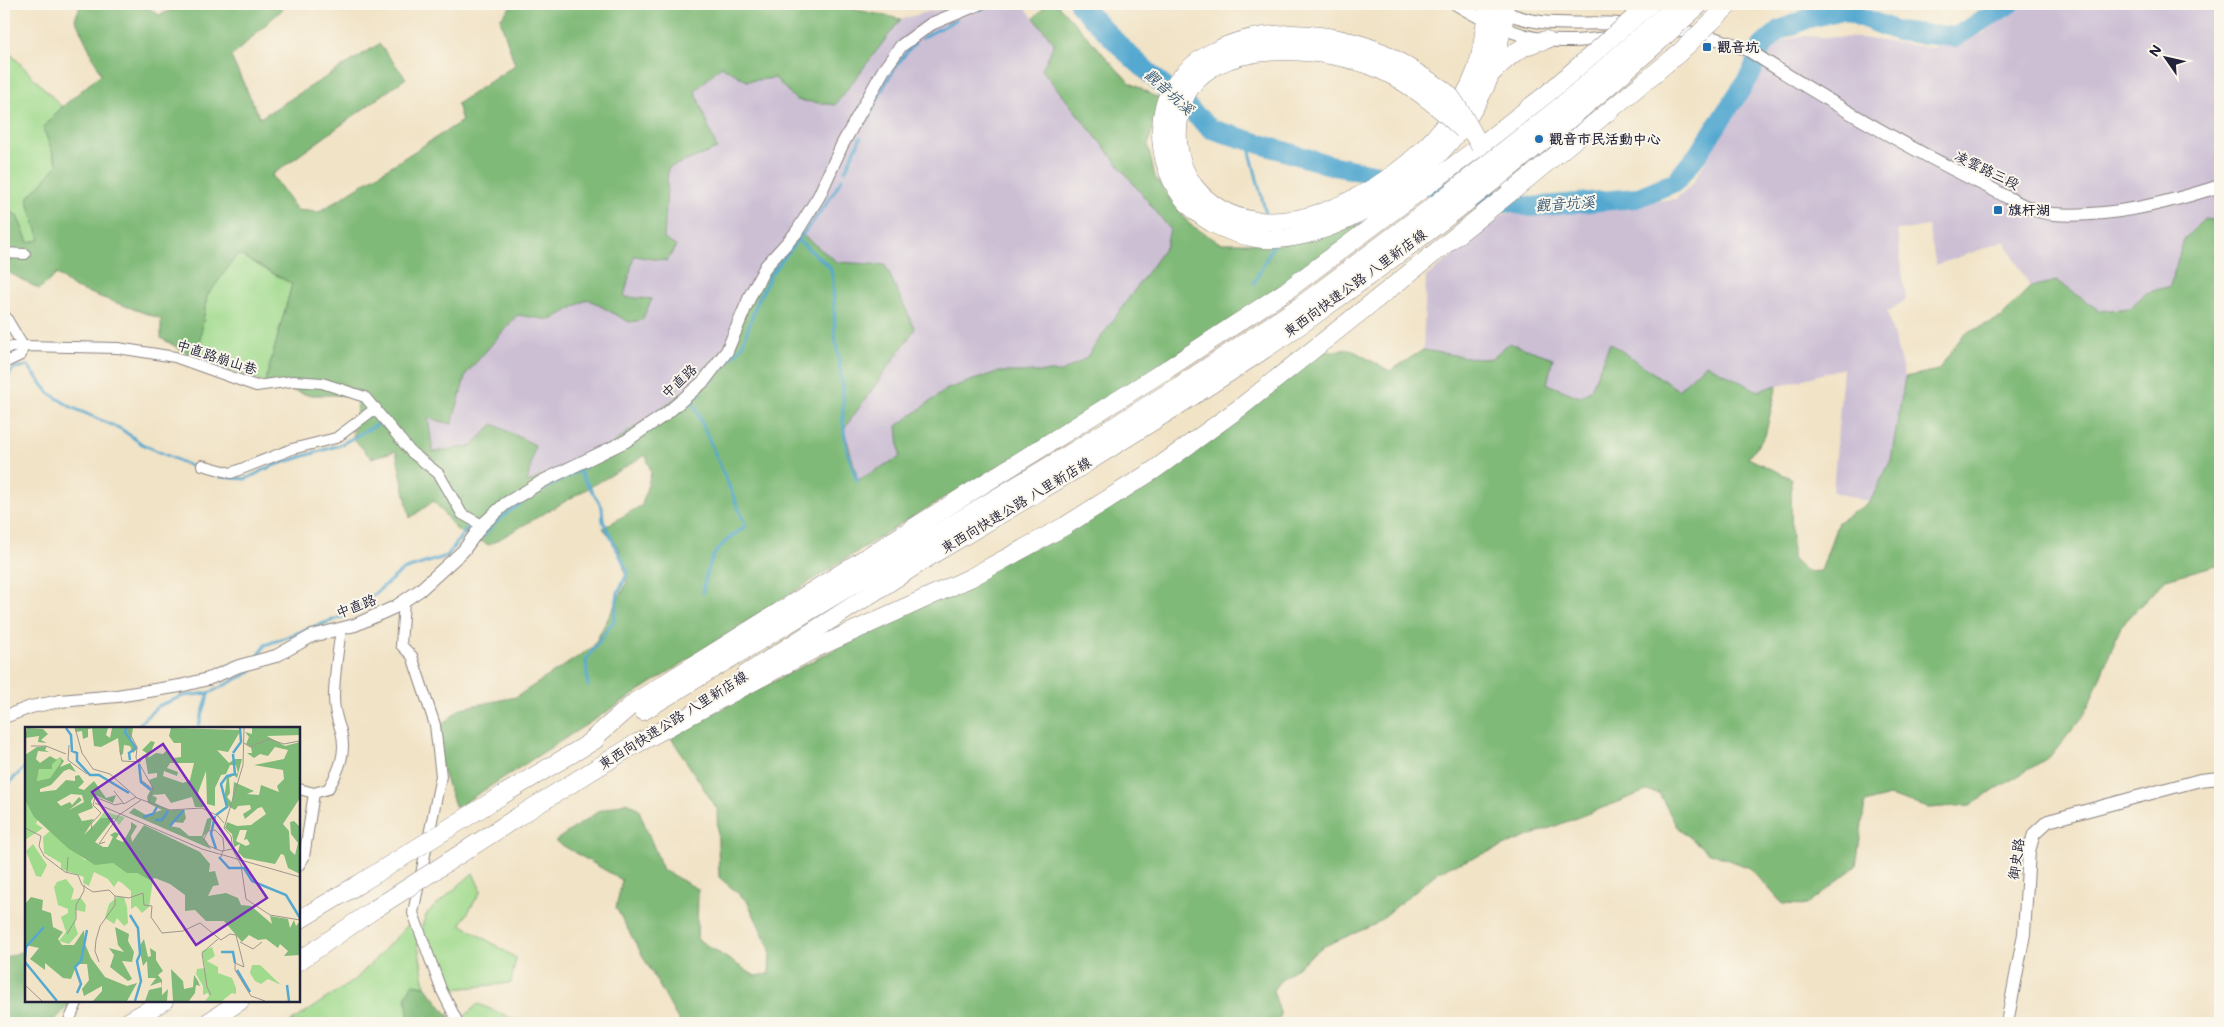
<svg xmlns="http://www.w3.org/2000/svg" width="2224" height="1027" font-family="Mali,'LXGW WenKai TC',sans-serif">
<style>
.industrial{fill:#ccbfd4}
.green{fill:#a0da8d;stroke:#617e64}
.forest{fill:#80ba78;stroke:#516e5a}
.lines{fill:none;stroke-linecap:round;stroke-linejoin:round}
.stream{stroke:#55a9d0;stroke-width:3}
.river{stroke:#55a9d0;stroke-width:20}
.minor-casing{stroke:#8a8280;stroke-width:12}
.tertiary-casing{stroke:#8a8280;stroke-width:14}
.trunk-casing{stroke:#8a8280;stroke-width:19}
.minor{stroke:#fff;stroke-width:10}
.tertiary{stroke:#fff;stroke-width:12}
.trunk{stroke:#fff;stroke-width:18}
.trunk-bridge-casing{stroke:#8a8280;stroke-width:19;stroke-linecap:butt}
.trunk-bridge{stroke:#fff;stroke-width:18}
.poi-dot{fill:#1f6fb2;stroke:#fbf7ec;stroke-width:2}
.labels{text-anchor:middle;stroke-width:4;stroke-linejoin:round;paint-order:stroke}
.poi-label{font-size:14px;font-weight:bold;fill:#22223b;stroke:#fbf7ec;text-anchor:start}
.street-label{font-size:14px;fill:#22223b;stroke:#fbf7ec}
.water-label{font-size:15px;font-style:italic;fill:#365877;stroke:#fbf7ec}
.inset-river{fill:none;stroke:#55a9d0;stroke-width:2.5}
.inset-road{fill:none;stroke:#9e968e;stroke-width:1}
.view{fill:#7b2cbf;fill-opacity:0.15;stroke:#7b2cbf;stroke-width:2.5}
.inset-edge{fill:none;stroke:#22223b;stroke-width:2.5}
</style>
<rect width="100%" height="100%" fill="#fbf7ec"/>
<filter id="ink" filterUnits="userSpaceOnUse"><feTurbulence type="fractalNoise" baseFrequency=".02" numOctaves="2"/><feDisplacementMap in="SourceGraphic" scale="10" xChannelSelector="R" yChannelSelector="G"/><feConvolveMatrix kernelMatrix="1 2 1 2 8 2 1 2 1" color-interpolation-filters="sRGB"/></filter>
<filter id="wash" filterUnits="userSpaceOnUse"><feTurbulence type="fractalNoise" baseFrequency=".0096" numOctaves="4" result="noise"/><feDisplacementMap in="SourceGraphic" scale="20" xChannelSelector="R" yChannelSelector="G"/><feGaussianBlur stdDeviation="1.12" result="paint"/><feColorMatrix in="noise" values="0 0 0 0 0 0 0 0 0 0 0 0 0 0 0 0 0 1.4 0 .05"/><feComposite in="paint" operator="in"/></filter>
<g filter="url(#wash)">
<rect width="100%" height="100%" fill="#f1e3c6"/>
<g class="industrial">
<path d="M958 4H1022L1054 43 1042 70 1170 229 1166 246 1086 358 1063 372H997L900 457 857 480 843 429 915 329 885 265 837 262 796 231 729 342 691 387 612 444 526 483 535 445 493 424 472 446 433 452 428 418 452 424 466 374 517 315 551 320 588 299 629 322 624 297 634 256 667 261 676 246 664 239 668 168 717 149 695 91 721 66 747 81 775 78 796 100 835 105 901 19Z"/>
<path d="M2013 4H2220V221L2204 219 2184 239 2171 286 2146 293 2130 308 2100 311 2057 281 2030 287 2005 241 1936 265 1928 226 1897 231 1906 300 1887 312 1905 377 1891 460 1870 502 1833 492 1843 368 1758 392 1706 364 1678 390 1610 343 1591 389 1580 397 1547 384 1553 358 1509 343 1492 358 1479 359 1423 350 1426 277 1504 214 1676 199 1693 183 1775 44 1799 36 1861 38 1933 48 1983 34Z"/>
</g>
<g class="green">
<path d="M4 47 62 107 43 128 58 166 27 199 41 240 28 242 17 216 4 204Z"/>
<path d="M238 254 292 284 265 383 197 359 207 296Z"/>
<path d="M473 873 481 891 461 924 516 958 511 983 445 990 421 928 427 913Z"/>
<path d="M409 924 415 928 425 986 412 984 406 997 409 1023H289L356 979Z"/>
<path d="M478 1004 524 1023H461L460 1020Z"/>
</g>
<g class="forest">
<path d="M81 4H143L159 15 188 4H288L231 57 260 118 379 44 406 78 272 175 297 210 319 212 462 121 457 104 515 65 500 19 513 4H757L773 11 779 4H828L901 19 835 105 796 100 775 78 747 81 721 66 695 91 717 149 668 168 664 239 676 246 667 261 634 256 624 297 652 299 642 320 629 322 588 299 551 320 517 315 466 374 452 424 428 418 433 452 472 446 493 424 535 445 527 483 612 444 691 387 729 342 753 282 796 230 837 262 885 265 915 329 844 429 858 480 900 457 897 426 947 389 997 372H1062L1086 358 1166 246 1170 229 1042 70 1054 43 1034 18 1047 4H1057L1129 82 1160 99 1148 146 1155 177 1189 224 1220 243H1283L1360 224 1366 232 1088 414 902 523 456 808 438 758 441 726 461 708 516 697 593 647 627 582 619 548 603 528 642 505 651 473 646 455 489 545 457 530 434 501 410 518 396 451 371 458 353 438 359 395H308L265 383 292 284 238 254 207 296 197 359 161 338V319L73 287 57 274 39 289 4 270V253L8 248 4 238V204L17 216 28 242 40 240 27 199 58 165 43 128 62 107 101 74 75 19Z"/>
<path d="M2204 219 2220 221V564L2166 579 2121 626 2085 714 2051 756 1970 805 1929 808 1889 796 1865 803 1856 866 1807 905 1783 904 1750 868 1708 852 1677 827 1659 793 1646 791 1439 871 1374 925 1322 947 1281 980 1273 990 1281 1016 1276 1023H680L616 908 622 880 555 841 599 811 627 802 638 808 663 870 698 889 697 939 755 976 769 974 770 949 747 901 719 877 717 809 670 736 1145 486 1321 352 1350 349 1390 371 1423 350 1479 359 1492 358 1509 343 1553 358 1547 384 1580 397 1591 389 1610 343 1678 390 1706 364 1758 391 1777 385 1765 436 1748 458 1791 478 1792 558 1807 572 1821 571 1838 522 1870 502 1891 460 1905 377 1938 370 1963 335 2002 317 2030 287 2057 281 2100 311 2130 308 2146 293 2170 286 2184 239Z"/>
<path d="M26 950V1001H72L56 1019V1023H4V958Z"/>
<path d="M412 984 425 986 454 1023H409L406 997Z"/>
</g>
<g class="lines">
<g class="stream">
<path d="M979 10 994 4"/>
<path d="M922 38 956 20"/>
<path d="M868 121C880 92 893 66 915 43"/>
<path d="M1247 140 1266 214"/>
<path d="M845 171 861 137"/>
<path d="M798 240 830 267 833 279 835 335 843 388V423L847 451 857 481"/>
<path d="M1254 283 1274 244"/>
<path d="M4 382 14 368 28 366 49 393 71 407 121 429 142 444 197 469 222 477 246 479 272 466 340 445 380 423"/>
<path d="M710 382 742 346 756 305 771 274 825 206 842 179"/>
<path d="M692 400 746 526C715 547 708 557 703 593"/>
<path d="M681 409 701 392"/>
<path d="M579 471 602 507 603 521 628 572 618 593 614 620 586 660 588 686"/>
<path d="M484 536C504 508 553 484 584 468"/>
<path d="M354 611 403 570 447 556 468 527"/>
<path d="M258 657 265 645 344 616"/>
<path d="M135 728 158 706 183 696 209 693 249 673 254 667"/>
<path d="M198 728 209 693"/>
<path d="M4 788 26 766"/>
</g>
<path class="river" d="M1079 4 1125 51 1211 129 1330 165 1531 207 1636 198 1675 182 1698 154 1751 74 1762 46 1780 30 1809 18 1843 10 1897 31 1955 37 2010 4"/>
</g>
</g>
<g filter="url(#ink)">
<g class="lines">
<defs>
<g id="minor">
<path d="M4 253 25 254"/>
<path d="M4 314 23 346 21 355 4 363"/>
<path d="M4 348 23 346 118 348 175 357 256 386 293 381 322 383 365 397 411 452 439 474 462 514 482 525"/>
<path d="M202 465 231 473 292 449 336 438 376 408"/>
<path d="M409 598 404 601 401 645 412 656 435 725 441 776 413 913 441 989 458 1023"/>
<path d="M299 789 314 793 328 789C339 771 347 753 341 731 337 720 334 710 334 698 334 675 338 652 341 629"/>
<path d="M299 865 304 857 314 793"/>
<path d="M68 1023 78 1001"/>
</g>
<g id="tertiary">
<path d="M1456 4C1484 21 1513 35 1545 40 1578 44 1613 36 1646 34"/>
<path d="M1499 9C1538 30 1578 21 1620 24 1664 26 1708 33 1748 50 1824 99 1903 145 1984 185 2005 195 2029 212 2053 214 2110 218 2167 203 2220 186"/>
<path d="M4 717 31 707 60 701 117 696 180 686 208 679 239 666 276 656 312 636 355 625 395 607 420 590 463 551 482 525 505 504 543 481 626 441 666 414 704 381 727 351 751 294 766 266 796 233 819 196 842 145 883 71 901 46 931 24 979 4"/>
<path d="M2007 1023 2024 934 2029 851 2034 834 2048 821 2200 780 2220 778"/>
</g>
<g id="trunk">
<path d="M1491 74C1509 56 1520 45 1546 40"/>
<path d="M1170 92C1159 111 1159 140 1165 162 1172 188 1188 209 1212 223 1225 230 1239 235 1255 238 1328 249 1430 178 1467 119 1476 105 1485 90 1490 75 1498 55 1500 33 1506 13"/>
<path d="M1183 103C1174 130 1176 162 1194 186 1259 268 1395 191 1444 126 1457 110 1469 90 1476 71 1484 49 1483 26 1490 4"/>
<path d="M746 674 940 550 1080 467"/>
<path d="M643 711 1071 453"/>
<path d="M586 745 635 702 1169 368 1286 291 1480 146 1515 189 1241 407 1154 470 1065 526 970 578 816 648 629 748"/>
<path d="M504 794 595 740"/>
<path d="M519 816 637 743"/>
<path d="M299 920 359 884"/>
<path d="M299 961 375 909"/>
<path d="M126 1023 164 1001"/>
<path d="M207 1023 240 1001"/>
</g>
</defs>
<use href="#minor" class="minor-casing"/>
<use href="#tertiary" class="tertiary-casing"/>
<use href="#trunk" class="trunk-casing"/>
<use href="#minor" class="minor"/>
<use href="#tertiary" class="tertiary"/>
<use href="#trunk" class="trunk"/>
<defs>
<g id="trunk-bridge">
<path d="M1170 92C1212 23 1314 24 1381 52 1394 58 1407 67 1420 75 1429 81 1444 88 1451 97 1462 112 1471 130 1480 146"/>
<path d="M1183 103C1205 34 1331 46 1381 70 1412 84 1439 107 1463 130"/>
<path d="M1480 146 1548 93 1650 4"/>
<path d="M1515 189 1679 53 1730 4"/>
<path d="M1071 453 1179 386 1300 306 1436 204 1562 105 1677 4"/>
<path d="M1080 467C1157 419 1234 371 1309 319 1446 222 1578 118 1700 4"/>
<path d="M359 884 504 794"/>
<path d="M375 909 519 816"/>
</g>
</defs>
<use href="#trunk-bridge" class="trunk-bridge-casing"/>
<use href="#trunk-bridge" class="trunk-bridge"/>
</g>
</g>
<g class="poi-dot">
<rect x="1702" y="42" width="10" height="10" rx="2.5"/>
<circle cx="1539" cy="139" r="5"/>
<rect x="1993" y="205" width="10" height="10" rx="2.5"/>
</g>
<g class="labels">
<g class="poi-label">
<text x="1717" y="52">觀音坑</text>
<text x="1549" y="144">觀音市民活動中心</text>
<text x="2008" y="215">旗杆湖</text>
</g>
<g class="street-label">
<text transform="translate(1987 170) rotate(26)" y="5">凌雲路三段</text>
<text transform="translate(1355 283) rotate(-36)" y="5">東西向快速公路 八里新店線</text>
<text transform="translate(217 357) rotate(18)" y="5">中直路崩山巷</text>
<text transform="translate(679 381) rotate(-43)" y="5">中直路</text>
<text transform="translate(1016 505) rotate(-31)" y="5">東西向快速公路 八里新店線</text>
<text transform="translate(356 606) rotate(-21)" y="5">中直路</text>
<text transform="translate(673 720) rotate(-32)" y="5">東西向快速公路 八里新店線</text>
<text transform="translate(2016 859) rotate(-82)" y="5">御史路</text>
</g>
<g class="water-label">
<text transform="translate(1169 92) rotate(42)" y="5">觀音坑溪</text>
<text transform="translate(1565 204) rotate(-4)" y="5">觀音坑溪</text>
</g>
</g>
<g transform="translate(25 727)">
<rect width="275" height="275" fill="#f1e3c6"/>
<path d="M35 30 36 35 25 51 12 54 14 42ZM0 73 13 92 11 97 18 101 0 113ZM80 84 87 87 100 90 94 98 90 92 82 91 68 100ZM25 104 60 133 88 136 128 153 124 180 117 186 111 179 106 182V164L97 156 93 154 89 160 83 152 69 145 64 159 58 156 59 150 36 142V136L19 126 18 110ZM8 117 22 138 16 150 11 149 1 124ZM41 152 49 162 46 173 56 171 61 178 60 185 51 183 50 198 53 207 44 217 34 214 41 205 36 190 43 186V182L33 178 29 160 32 155ZM92 170H99L102 180 103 196 99 199 92 191 89 197 80 191 84 177ZM187 220 190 229 182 234 193 240V246L207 251 211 261V267L207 266 197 274H180L184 269 183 266 178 268V259L171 247 172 242 180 241 177 224ZM227 238H235L256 258 243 252 236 257 230 254 225 246Z" fill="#a0da8d"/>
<path d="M2 1 18 2 23 7 16 13 22 16 13 15 14 9 0 11ZM50 1H83L81 8 85 11 87 1H108L106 14 111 23 108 26 105 19 99 18 98 27 95 28 93 11 76 20 69 19 67 1 63 2V10L58 12 57 4 51 5ZM146 1 216 3 203 25 192 23 204 36 210 32H217L212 51 209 48 204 51 205 66 202 70 207 76 209 55 229 64 222 67 234 68 236 58 254 65 252 59 259 52 258 43 229 38 259 32 263 23 250 20 243 29 235 27 229 31 222 26H227L226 20 221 17 224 10 220 5 227 7V1H275V8L242 9 260 19 275 15V71L258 97 264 104 265 123 270 128 273 116 266 107 265 95 269 94 275 100V147L263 141 259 128 256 127 250 137 219 131 213 125 215 117 209 120 207 107 200 101 202 95 212 99 226 98 241 87 237 80 233 81 220 92 218 87 226 82 225 78 213 79 210 83 203 79 199 73 202 50 213 46 211 38H205L201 47 196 48 190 61V79L182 77 181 44 173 66 179 80H170L167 70 146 76 140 67 127 68 132 71 130 76 144 83H159L161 91 158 96 148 95 145 99 155 101 164 109H177L182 92 187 90 185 102 178 110 186 122 104 86 109 81 121 88 137 83 123 76 122 70 127 60 124 53 132 50V46L123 47 120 29 123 27 117 23 126 14 130 15 123 31 131 26 138 27 142 23 148 31 156 30V16H149L144 9ZM145 36H169L165 53 158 56 138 49 139 44 152 49 153 45 142 41ZM215 103H222L219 113 222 112 225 117 221 119 211 114ZM22 19 20 23 24 25 13 24 11 32 15 36 25 29 32 33 27 37V42H14L12 54 25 51 36 35 35 30 39 34 35 40 45 36 51 45 44 42 39 44 26 58 15 62V65L31 63 41 53 50 54V49L54 48 59 55 53 61 59 63 69 54 81 71 91 68 88 76 70 68 66 74 68 81 53 87 57 94 69 92 59 108 76 91H89L70 115 78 120H83L88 110 85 108 90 105 94 107 91 112 98 115 106 101V95L112 99 106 109 107 115 119 98 175 125 185 137 184 145 190 144 194 158 188 159 183 169 201 166 213 171 216 178 226 179 247 197 245 189 263 192 265 201 269 193 271 199 275 194V228L259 229 263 224 255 217 253 221 241 212 233 213 224 208 217 215 199 194H181L170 183 160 184V168L145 157 130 151 125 153 112 146H102L88 136 70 138 44 122 9 90 0 73V28L12 20ZM46 67 57 68 59 75 44 83 57 73 54 70 47 78 45 75 36 79 32 75ZM6 170 18 173 17 183 26 186 28 200 38 205 33 212 37 218H49L59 203 60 217 66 231 80 250 102 259 112 256 102 274H68L77 264V259L59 269 57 262 64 253 62 237H52L46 252 38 251 20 236V243L5 232 14 221 0 218V177ZM90 200 104 207 103 214 109 225 107 235 97 234 107 252 103 254 85 240 89 228 84 221 99 225 93 218ZM119 212 123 230 126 229 125 221 131 225V233L138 244 133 248 137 253V268L143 262 142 274H120L124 263 137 260 136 255 125 259 131 251H123L122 234 118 239 114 220ZM146 242 158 254 159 262 168 260 169 248 173 254 175 259 171 258 170 266 164 274H148Z" fill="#80ba78" fill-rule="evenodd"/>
<path class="inset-river" d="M41 1 46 8 47 24 52 26V34L65 48H74L104 66M101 1 100 5 111 21 104 26 105 33M208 26 216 15 215 1M114 37 116 55 126 63M191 88 202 80 196 57 202 49 210 47 208 27M190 89 186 107 191 122M118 90 128 87 132 80M130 93H137L143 84M145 99 159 83M194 130 204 141H219L227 154 261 168 275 191M105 188 113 201 115 227 112 234 116 254 110 274M196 225H208L210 236M0 231 1 220 19 200M0 235 32 274M212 243 225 265M262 258 264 274M52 266 56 257 50 240 56 234 62 203"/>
<path class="inset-road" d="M50 1 57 26 68 42 85 47 112 71 145 83 177 81 193 89 199 96M102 1 112 20 111 31 128 61 124 75M219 1 218 38 199 101 206 109 208 123 216 138 221 172 245 188 275 193M219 16 225 20 244 12 259 17 274 14M44 18 43 33 62 47M6 19H21L41 27M95 23 97 34 115 35 118 29 122 31M116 53 128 62M89 64 99 77 111 70M70 76 177 122 275 150M0 101 16 109 14 119 19 129 40 145 53 148 57 158 68 165 84 163 90 169 104 171 118 166 119 178 127 179 126 190 137 206 158 204 175 196 196 213 205 207 211 208 219 240 210 236V243L226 269 240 274M67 103 66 97 76 86 68 78 70 70 90 78 98 76M80 115 74 117 94 88 116 73M196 130 197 126 199 122 198 111 190 103 183 104 179 112 184 119 196 124H198L202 123 207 122M42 145 43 130M42 207 51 192V178L59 164V158M215 215 228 222 237 215M74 235 70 224 71 213 75 199 90 178V169M0 258 17 274M186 268 182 260 177 226 193 212"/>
<path class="view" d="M138 17 242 171 171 218 67 65Z"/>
<rect width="275" height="275" class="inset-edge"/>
</g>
<rect width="2224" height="1027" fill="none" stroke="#fbf7ec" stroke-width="20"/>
<g transform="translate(2166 58) rotate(304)" stroke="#fbf7ec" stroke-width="4" paint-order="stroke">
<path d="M0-4L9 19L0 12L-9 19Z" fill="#22223b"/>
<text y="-8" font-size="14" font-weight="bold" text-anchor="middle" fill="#22223b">N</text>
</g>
</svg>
